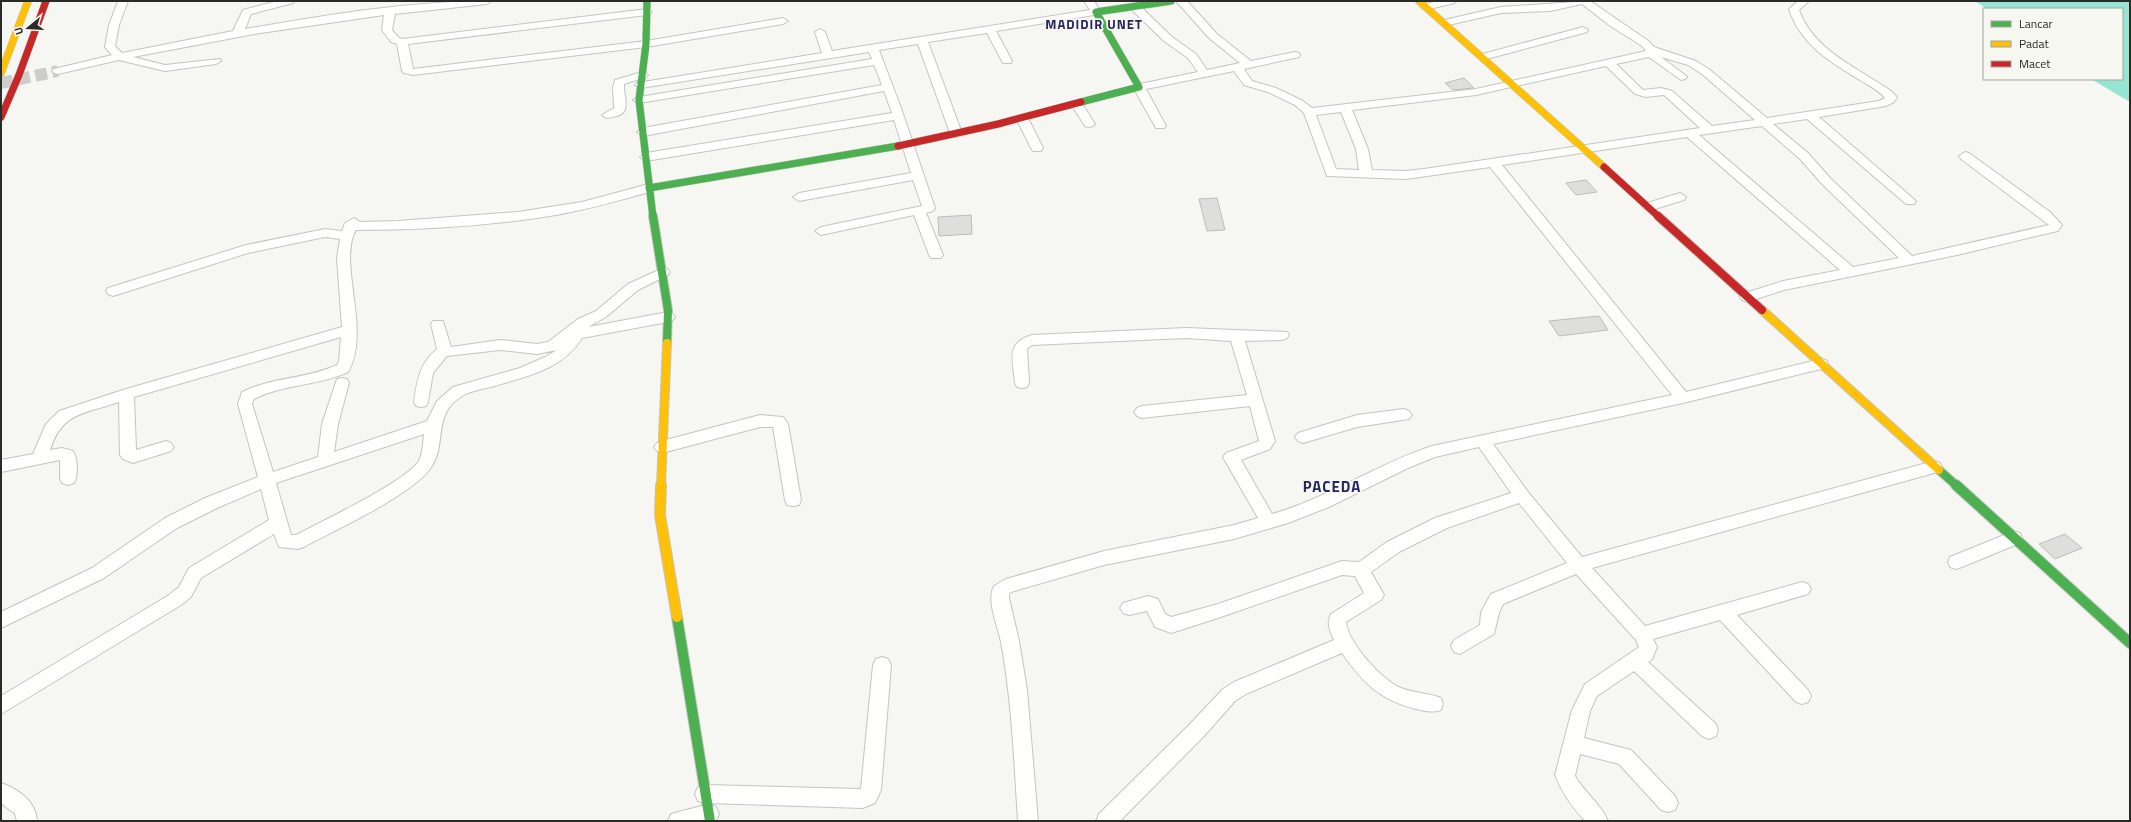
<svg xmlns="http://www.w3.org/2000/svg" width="2131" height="822" font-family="'Titillium Web',sans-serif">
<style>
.water{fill:#94e5d2}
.building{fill:#dedfdc;stroke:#bcbdba}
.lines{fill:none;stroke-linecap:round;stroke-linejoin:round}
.street-tunnel{stroke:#cdcdca;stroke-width:12;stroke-dasharray:12 5.5;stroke-linecap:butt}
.street-casing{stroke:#c4c4c2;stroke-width:2}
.fast-far2-casing{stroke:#c4c4c2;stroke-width:8}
.fast-far1-casing{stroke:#c4c4c2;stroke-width:10}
.fast-casing{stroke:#c4c4c2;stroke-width:12}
.slow-far2-casing{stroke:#c4c4c2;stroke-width:8}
.slow-far1-casing{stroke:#c4c4c2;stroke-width:10}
.slow-casing{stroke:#c4c4c2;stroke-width:12}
.jam-far1-casing{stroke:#c4c4c2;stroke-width:8}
.jam-casing{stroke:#c4c4c2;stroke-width:10}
.street{fill:#fefefd;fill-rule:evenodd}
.fast-far2{stroke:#4caf50;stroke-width:7}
.fast-far1{stroke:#4caf50;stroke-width:8}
.fast{stroke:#4caf50;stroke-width:10}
.slow-far2{stroke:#ffc107;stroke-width:7}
.slow-far1{stroke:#ffc107;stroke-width:8}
.slow{stroke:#ffc107;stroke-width:10}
.jam-far1{stroke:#c62828;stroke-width:7}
.jam{stroke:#c62828;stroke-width:8}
.labels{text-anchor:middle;stroke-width:3.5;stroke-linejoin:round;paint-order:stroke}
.far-district-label{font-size:13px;font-weight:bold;letter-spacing:1px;fill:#282660;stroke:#f7f7f1}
.district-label{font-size:15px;font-weight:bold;letter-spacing:1px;fill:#282660;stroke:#f7f7f1}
</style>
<rect width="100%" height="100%" fill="#f6f6f2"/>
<path class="water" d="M1975 1H2130V102L2091 79H2122V9H1987Z"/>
<g class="building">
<path d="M1464 78 1474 88 1453 90 1445 83Z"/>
<path d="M1586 180 1597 192 1576 195 1566 183Z"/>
<path d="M1217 198 1225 230 1207 231 1199 199Z"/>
<path d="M971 215 972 234 939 236 938 217Z"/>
<path d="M1599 316 1608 330 1559 336 1549 321Z"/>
<path d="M2065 534 2082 548 2055 559 2039 544Z"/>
</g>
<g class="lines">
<path class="street-tunnel" d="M1 83 58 71"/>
<defs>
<g id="street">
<path d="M118 1H128L119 25 115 46 122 53 233 31 243 10 277 1H294L293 3 251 14 245 29C327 15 409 1 492 1L487 4 395 14 392 30 399 38 402 39 647 9 652 12 647 15 408 44 413 69 646 41 783 18 788 21 783 24 646 47 413 75 404 73 402 71 397 44 391 42 382 30 384 15 254 34 133 57 165 65 220 59 221 61 216 64 165 71 119 60 58 74 54 73 52 71 54 69 112 55 105 47 109 25Z"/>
<path d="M1084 1H1094L1101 12 1100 14 996 31 1012 61 1011 63H1003L987 33 928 42 962 133 956 137 950 133 918 44 879 50 901 108 935 208 933 211 926 213 943 255 941 258H931L929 255 914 215 821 235 815 231 821 227 922 206 913 180 799 201 793 197 799 193 911 173 894 120 646 161 640 157 646 153 892 113 884 91 643 136 637 132 643 128 882 85 874 65 639 103 633 100 639 97 872 59 869 52 641 88 635 85 637 83 822 53 815 32 820 29 825 32 832 51 1090 10Z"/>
<path d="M1176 1H1187L1217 34 1251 61 1295 52 1299 53 1300 55 1299 57 1244 69 1252 81 1276 88 1303 101 1312 108 1476 89 1646 51 1642 46 1609 25 1582 4 1550 11 1501 13 1444 26 1439 23 1440 21 1501 7 1590 1 1650 42 1654 47 1696 61 1710 70 1767 118 1879 101 1885 98C1880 91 1868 85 1860 80 1830 62 1800 44 1789 9L1798 1H1809L1799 10C1813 50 1858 68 1891 91L1897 97 1894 102 1886 106 1819 117 1916 201 1914 204H1906L1807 119 1773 124 1808 153 1831 179 1912 256 2049 225 1961 159 1959 156 1965 152 1969 153 2050 212 2062 225 2058 231 2053 232 1957 255 1784 290 1747 302 1742 300 1740 297 1742 294 1783 281 1840 270 1687 137 1502 165 1686 392 1821 359 1826 360 1828 364 1826 368 1821 369 1683 403 1493 444 1528 492 1582 557 1934 461 1940 463 1942 467 1940 471 1934 473 1592 568 1645 626 1802 582 1808 584 1811 589 1808 594 1737 615 1808 690 1811 696 1808 702 1802 704 1796 702 1720 620 1653 639 1657 647 1652 659 1648 662 1716 724 1718 730 1716 736 1709 739 1702 736 1634 671 1597 696 1590 711 1584 738 1631 750 1675 796 1678 803 1675 810 1668 812 1661 810 1619 764 1580 754 1575 776C1584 792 1601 804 1608 821H1585C1572 807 1562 793 1555 775L1572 710 1585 684 1639 647 1636 640 1576 574 1503 604 1499 613 1494 634 1460 654 1454 652 1451 646 1454 640 1480 625 1481 612 1491 594 1567 563 1519 503 1447 528 1399 552 1371 572 1384 595 1381 600 1346 622C1348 643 1382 680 1401 688 1414 693 1428 693 1441 698L1443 704 1441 710C1432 713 1425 711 1416 709 1380 700 1363 683 1342 653L1246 694 1235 701 1204 736 1120 821H1096L1099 814 1190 724 1223 689 1234 682 1334 640C1330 631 1326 623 1331 614L1364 593 1355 576 1342 575 1218 618 1171 633 1155 627 1147 611 1129 615 1123 613 1120 608 1123 603 1148 596 1158 599 1165 614 1171 617 1218 604 1342 561 1359 562 1387 542 1435 518 1511 493 1479 447 1435 457 1408 468 1329 507 1288 523 1234 539 1104 565 1011 592 1009 594V598L1019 641 1027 690 1038 821H1018C1014 761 1012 701 1001 642 998 626 986 601 994 586L1006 579 1104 551 1234 525 1258 518 1223 457 1226 453 1259 441 1250 406 1142 418 1137 416 1134 412 1137 408 1142 406 1247 395 1231 341 1186 338 1032 345 1027 349 1029 383 1027 387 1022 388 1017 387 1015 383C1013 360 1005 343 1032 335L1186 328 1287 332 1289 335 1287 338 1282 340 1245 341 1275 441 1270 449 1241 460 1272 514C1328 498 1377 464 1432 446L1672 395 1490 167 1406 179 1327 176 1304 113 1295 105 1268 92 1244 85 1234 71 1146 89 1166 126 1164 128H1156L1133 87 1135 85 1198 72 1188 58 1164 41 1131 9 1130 7 1131 5H1139L1172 37 1196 54 1207 70 1240 63 1209 38ZM1649 57 1681 80 1685 79 1687 77 1685 75 1661 57 1688 65 1702 74 1755 120 1712 126 1672 91 1661 88 1643 90 1616 64ZM1606 66 1635 94 1646 97 1664 95 1700 128 1424 169 1406 171 1372 170 1368 149 1352 110 1476 95ZM1341 112 1356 149 1359 170 1336 169 1316 115ZM1762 126 1800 159 1823 185 1899 258 1853 267 1699 135Z"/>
<path d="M1438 1H1456L1455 3 1425 10 1420 7 1421 5Z"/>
<path d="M1583 27 1588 30 1587 32 1483 60 1478 57 1479 55Z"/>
<path d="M642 72 646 73 648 75 646 77 624 84C623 95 632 112 617 116 612 117 609 119 604 117L602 115 614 108 613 88 615 80Z"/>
<path d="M1077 101 1081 102 1095 124 1093 126 1089 127 1085 126 1071 104Z"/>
<path d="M1022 115 1028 118 1043 148 1041 151H1033L1031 148 1016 118Z"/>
<path d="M649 184 653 185 655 188 653 191C621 200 589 209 556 215 490 226 422 230 356 230 337 262 372 331 348 372 318 386 283 384 254 399L252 404 273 472 318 457 322 424 337 379 342 378 347 379 349 383 338 424 334 452 427 421 437 401 453 387 520 368 545 357 557 350 537 354 500 350 447 356 433 373 428 402 426 406 421 407 416 406 414 402C417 381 419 364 437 349L431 324 433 321H443L451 347 500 340 537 344 548 342 578 319 596 311 628 284 663 268 668 269 670 272 668 275 638 290 606 317 588 327 668 312 673 314 675 317 673 320 668 322 582 338C563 370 524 377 491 387 482 389 470 391 462 396 431 415 448 445 430 469 410 496 335 530 304 547L298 549 279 547 274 534 201 578 191 597 181 605 1 714V696L169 595 179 587 189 568 269 520 261 489 217 508 177 528 104 578 1 628V612L92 568 165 518 205 498 258 477 238 404 242 392C272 377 307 379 337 365L339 361 341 337 134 397 136 450 166 441 171 443 174 447 171 451 133 463 123 459 120 455 119 402C84 414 62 412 50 450L62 448 73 451C78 459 78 476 74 483L68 485 62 483 60 479V460L1 472V460L33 454 46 424 59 411 126 389 342 327 337 259 340 239 325 237 248 253 113 296 108 294 106 291 108 288 246 245 325 229 342 231 345 223 354 218 360 222 398 221 518 212 582 202ZM424 434C423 442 423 453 419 461 405 482 322 521 296 535H291L276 483Z"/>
<path d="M1680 193 1686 197 1684 200 1648 211 1642 207 1644 204Z"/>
<path d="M1404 409 1409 411 1412 415 1409 419 1357 427 1303 443 1298 441 1295 437 1298 433 1357 415Z"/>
<path d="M760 415 783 417 788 424 801 500 799 505 793 506 787 505 785 500 773 427H760L662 453 657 451 654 447 657 443 662 441Z"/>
<path d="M2014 531 2020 533 2022 538 2020 543 1962 567 1956 569 1950 567 1948 562 1950 557Z"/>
<path d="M882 657 888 659 891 665 881 790 875 803 863 808 705 803 698 801 695 794 698 787 705 785 861 789 873 665 876 659Z"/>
<path d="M1 783C18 789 36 801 37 821H17L15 814 1 803Z"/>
<path d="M709 804 716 807 719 814 716 821H668L671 814Z"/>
</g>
<g id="fast-far2">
<path d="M647 1 646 44 639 100 653 217"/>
<path d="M1081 102 1139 87 1096 12 1171 1"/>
<path d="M649 188 898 146"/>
</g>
<g id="fast-far1">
<path d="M653 216 668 310 667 343"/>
<path d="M1939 470 1957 486"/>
</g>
<g id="fast">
<path d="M1956 485 2130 643"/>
<path d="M677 617 710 821"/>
</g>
<g id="slow-far2">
<path d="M1419 1 1604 167"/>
<path d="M1 73 28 1"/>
</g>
<g id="slow-far1">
<path d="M1762 310 1939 470"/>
<path d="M661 486 667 343"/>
</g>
<path id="slow" d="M661 485 660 515 677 617"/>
<g id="jam-far1">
<path d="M1 117 19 75 46 1"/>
<path d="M898 146 998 124 1081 102"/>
<path d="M1604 167 1659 217"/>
</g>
<path id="jam" d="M1658 216 1762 310"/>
</defs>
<use href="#street" class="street-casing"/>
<use href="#fast-far2" class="fast-far2-casing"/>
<use href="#fast-far1" class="fast-far1-casing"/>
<use href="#fast" class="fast-casing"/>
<use href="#slow-far2" class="slow-far2-casing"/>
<use href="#slow-far1" class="slow-far1-casing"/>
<use href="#slow" class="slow-casing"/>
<use href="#jam-far1" class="jam-far1-casing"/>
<use href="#jam" class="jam-casing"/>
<use href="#street" class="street"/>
<use href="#fast-far2" class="fast-far2"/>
<use href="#fast-far1" class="fast-far1"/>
<use href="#fast" class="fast"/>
<use href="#slow-far2" class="slow-far2"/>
<use href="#slow-far1" class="slow-far1"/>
<use href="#slow" class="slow"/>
<use href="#jam-far1" class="jam-far1"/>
<use href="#jam" class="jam"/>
</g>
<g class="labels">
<g class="far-district-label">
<text x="1094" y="29">MADIDIR UNET</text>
</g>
<g class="district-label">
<text x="1332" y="492">PACEDA</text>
</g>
</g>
<rect width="2131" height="822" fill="none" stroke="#2a2a28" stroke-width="4"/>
<rect x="1983" y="8" width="140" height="72" fill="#f7f7f1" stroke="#a5a5a1"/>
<rect x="1991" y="21" width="20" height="6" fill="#4caf50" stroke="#a5a5a1"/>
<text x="2019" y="28" font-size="12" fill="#2a2a28">Lancar</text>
<rect x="1991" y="41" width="20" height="6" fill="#ffc107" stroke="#a5a5a1"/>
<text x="2019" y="48" font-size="12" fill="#2a2a28">Padat</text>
<rect x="1991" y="61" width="20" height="6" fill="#c62828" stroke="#a5a5a1"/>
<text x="2019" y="68" font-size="12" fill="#2a2a28">Macet</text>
<g transform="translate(28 28) rotate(252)" stroke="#f7f7f1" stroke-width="3" paint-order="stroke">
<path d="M0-3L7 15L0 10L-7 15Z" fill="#2a2a28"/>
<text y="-6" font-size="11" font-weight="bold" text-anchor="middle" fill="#2a2a28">U</text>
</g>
</svg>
